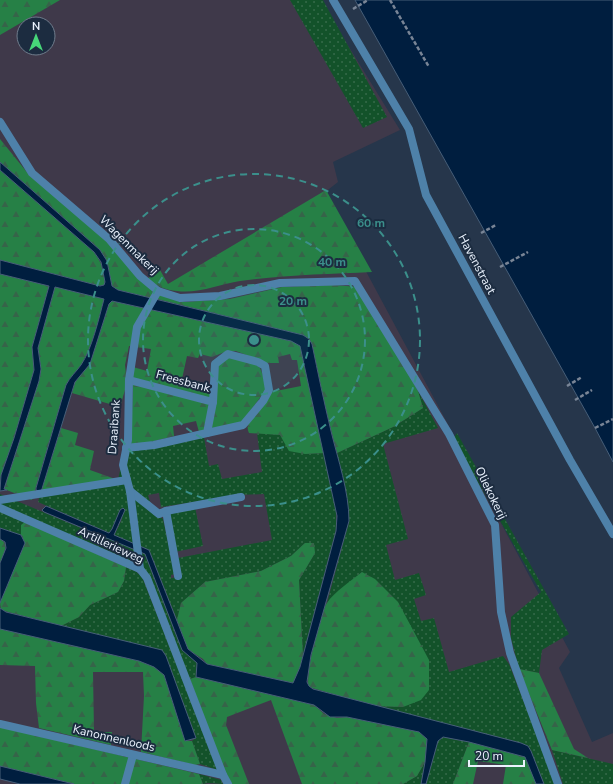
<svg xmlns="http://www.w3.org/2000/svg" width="613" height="784" font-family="'Nunito Sans',sans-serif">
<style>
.commercial{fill:#3f394a;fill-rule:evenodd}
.grass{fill:url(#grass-dots)}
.forest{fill:url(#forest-firs)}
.water{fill:#001e3f;stroke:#465e78}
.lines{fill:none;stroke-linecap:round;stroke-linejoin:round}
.path{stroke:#798596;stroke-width:2.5;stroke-dasharray:4 2;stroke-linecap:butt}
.lane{stroke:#4e81a9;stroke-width:8}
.street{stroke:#4e81a9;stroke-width:8}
.ring{fill:none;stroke:#3b8f8b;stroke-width:2;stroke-dasharray:7 5}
.labels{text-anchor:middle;stroke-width:4;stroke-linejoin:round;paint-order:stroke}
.street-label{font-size:12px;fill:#ebf3fe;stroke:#1c2c40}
.centre{fill:#3b8f8b;stroke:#1c2c40;stroke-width:2}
.ring-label{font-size:12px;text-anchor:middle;font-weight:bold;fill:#3b8f8b;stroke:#1c2c40;stroke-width:4;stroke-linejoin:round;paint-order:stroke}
</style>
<defs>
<pattern id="grass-dots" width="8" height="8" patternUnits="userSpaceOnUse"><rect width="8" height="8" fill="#13522a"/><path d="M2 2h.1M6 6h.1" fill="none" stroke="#366b4a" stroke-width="1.8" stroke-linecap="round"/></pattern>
<pattern id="forest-firs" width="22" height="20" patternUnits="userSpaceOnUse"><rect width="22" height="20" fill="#268046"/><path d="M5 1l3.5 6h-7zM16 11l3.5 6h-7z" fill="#366449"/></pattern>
</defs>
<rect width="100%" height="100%" fill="#26364b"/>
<path class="commercial" d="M0 0H320L400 130 333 162 338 182 324 193 570 652 559 668 592 742 613 733V784H0ZM24 24H48V48H24Z"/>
<g class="grass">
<path d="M290 0H323L387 117 363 128Z"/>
<path d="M418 391 438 428 383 444 408 539 386 545 395 580 419 573 426 595 414 599 421 621 434 618 449 672 503 656 509 664 556 784H544L531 751 521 743 373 706 403 707 362 572 327 603 349 521 337 453 393 427 423 408Z"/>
<path d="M257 433 280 435 305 454 325 453 336 508V530L303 656 299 580 315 553 305 543 291 556 261 571 205 582 181 603 177 620 149 550 139 546 131 494 163 519 175 574 171 575V578L181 577 178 558 272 540 264 494 239 495 161 507 159 493 148 495 151 505 131 489 125 465 128 449 204 437 209 466 218 464 222 479 262 472Z"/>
<path d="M457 433 569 634 542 650 539 673 519 669 511 638V617L541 592 453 439Z"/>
<path d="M121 466 126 481 134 550 145 554 182 649 197 663 196 677 190 679 136 563 0 505V494L105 538H113L122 519 120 510 112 529 109 533 38 502 41 492 118 480Z"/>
<path d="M195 507 203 546 175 552 167 513Z"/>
<path d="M0 511 25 522 21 525V535L0 528Z"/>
<path d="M126 567 137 572 138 574H141L218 770 200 764 192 741 196 738 164 652 61 626 79 617 90 605 118 592 124 581Z"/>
<path d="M443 737 469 742 453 784H426L438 741Z"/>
<path d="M552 750 613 764V784H563Z"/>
<path d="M425 762 421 784H403L417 776Z"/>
<path d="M199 774 221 780 223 784 208 783 203 784Z"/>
</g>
<g class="forest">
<path d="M0 0H60L0 35Z"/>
<path d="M0 139 30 176 105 237 153 289 151 298 118 290 112 286 107 261 100 250 0 162Z"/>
<path d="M0 170 94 252C100 261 108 274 104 285L100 286 0 260Z"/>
<path d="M326 190 372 272C328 274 284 275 240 281 220 284 198 294 177 291 165 290 156 286 147 279L160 270 168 284Z"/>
<path d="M0 274 49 286 32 347 34 370 14 438 0 479Z"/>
<path d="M332 285 360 287 418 391 423 408 393 427 337 453 325 406 312 344 309 339 303 335 157 299 161 293 184 302 230 299 282 287Z"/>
<path d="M55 287 105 299C99 318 92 348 81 365 76 372 70 377 66 385L32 500 4 489 39 381 41 369 38 348Z"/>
<path d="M112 301 291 341 300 346 325 453 305 454 289 451 280 435 249 433C242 420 264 402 271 392L301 386 297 360H292L290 354 278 357 279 363H267L236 351H227L212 357 200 354 198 358 187 356 182 379 200 382 199 387 211 390V400L132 378 133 367 147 371 151 349 129 346 125 365 127 383 120 407 72 393 75 382 90 364 109 304Z"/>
<path d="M225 357 254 363 260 368 266 383 265 391 242 422 211 430 219 364Z"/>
<path d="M133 383 209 403 205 432H199L196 421 173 426 174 436 138 445 131 444Z"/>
<path d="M61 428 78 433 75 445 94 451 90 470 118 480 41 492Z"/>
<path d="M25 522 126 567 124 581 118 592 90 605 79 617 61 626 1 610 0 603 23 537 21 535V525Z"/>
<path d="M0 539C10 544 3 555 0 563Z"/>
<path d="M305 543H314L315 553 299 580 303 656 298 674 293 683 207 664 203 659 187 649 177 620 181 603 205 582 261 571 291 556Z"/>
<path d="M362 572 375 579 398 602 429 660V690L421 700 403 707 373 706 309 687C305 676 320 613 327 603 334 592 352 580 362 572Z"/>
<path d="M0 629 139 661 154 667 164 675 185 741H192L200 764 195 765 141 752 144 696 143 672H93L94 732H112L111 745 39 728 36 703 35 666 0 665Z"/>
<path d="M519 669 539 673 574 749 588 758 552 750Z"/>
<path d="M196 677 314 705 324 714 337 718 347 717 419 732 427 739 425 762 417 776 403 784H302L271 700 227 717 226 725 249 784H232L223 768 190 679Z"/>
<path d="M0 727 199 774 203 784H74L0 766Z"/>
<path d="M469 742 526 757 536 784H503L506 765 478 761 473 784H453Z"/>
</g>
<g class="water">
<path d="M355 0H613V462L595 428Z"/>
<path d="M0 162 100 250 107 261 112 286 118 290 303 335 309 339 312 344C318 373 324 402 331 431 338 460 349 491 349 521L311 655 307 682 309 686 313 689 521 743 528 746 531 751 544 784H536L525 757 469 742 443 737 438 741 426 784H421L425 762 427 739 419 732 347 717H330L314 705 196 677 197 663 182 650 145 554 44 512 42 510 46 506 109 533 112 529 120 510 123 508 125 510 114 535 149 550 188 649 207 664 293 683 300 667 336 531 337 516 300 346 291 341 112 301 109 304 90 364 75 382 41 492 36 490V488L66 385C70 377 76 372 81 365 92 349 99 318 104 299L55 287 38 348 41 369 39 381 4 489 7 490 0 491 1 475 14 438 34 370 32 347 49 286 0 274V260L100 286 104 285 105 282 101 262 94 252 0 170Z"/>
<path d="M0 528 21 535 25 543 0 603V563L6 548 5 542 0 539Z"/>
<path d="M0 608 6 612 162 650 166 656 196 738 185 741 164 675 154 667 139 661 0 629Z"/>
<path d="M0 766 74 784H20L0 779Z"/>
</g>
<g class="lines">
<g class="path">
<path d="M390 0 429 67"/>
<path d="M353 9 368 0"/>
<path d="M481 233 496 225"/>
<path d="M500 267 528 252"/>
<path d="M567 386 582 377"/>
<path d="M575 400 592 390"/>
<path d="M595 428 613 419"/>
</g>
<g class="lane">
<path d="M207 433 243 425 263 401 269 390 265 366 258 362 228 354 215 364 213 402"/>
<path d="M126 448 154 445 207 433 213 402 129 380"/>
<path d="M130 491 159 514 166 511 178 576"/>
<path d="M0 500 127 480"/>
<path d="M0 508 140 569 147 578 223 775"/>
<path d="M166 511 241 497"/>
<path d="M140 569 130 491 123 465 128 440 129 380 137 327 158 291"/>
<path d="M125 784 133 755"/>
</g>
<g class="street">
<path d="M333 0 409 129 426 195 570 460 613 534"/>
<path d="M0 122 32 173 109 239 140 276 158 291 180 298 220 296 280 283 355 281 449 434 495 525 501 612 510 653 558 784"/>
<path d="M0 724 223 775 228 784"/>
</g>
</g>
<circle cx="254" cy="340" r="55" fill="#3b8f8b" fill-opacity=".12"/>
<g class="ring">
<circle cx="254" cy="340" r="55"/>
<circle cx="254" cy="340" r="111"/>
<circle cx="254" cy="340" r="166"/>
</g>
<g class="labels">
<g class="street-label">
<text transform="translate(129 245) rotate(45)" y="4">Wagenmakerij</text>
<text transform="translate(477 264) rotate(62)" y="4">Havenstraat</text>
<text transform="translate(183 381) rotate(15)" y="4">Freesbank</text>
<text transform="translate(114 427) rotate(-86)" y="4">Draaibank</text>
<text transform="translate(491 493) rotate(64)" y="4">Oliekokerij</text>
<text transform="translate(111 545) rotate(25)" y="4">Artillerieweg</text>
<text transform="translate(114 738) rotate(13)" y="4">Kanonnenloods</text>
</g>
</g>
<circle cx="254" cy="340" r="6" class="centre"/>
<g class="ring-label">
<text x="371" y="227">60 m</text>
<text x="332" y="266">40 m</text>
<text x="293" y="305">20 m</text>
</g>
<g transform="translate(36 36)"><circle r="19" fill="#1c2c40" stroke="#6f7c8c"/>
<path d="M0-3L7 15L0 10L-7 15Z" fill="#47d779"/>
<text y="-6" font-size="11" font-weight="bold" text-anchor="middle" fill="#ebf3fe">N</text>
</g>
<path d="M469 760v6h55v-6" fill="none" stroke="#ebf3fe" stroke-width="2"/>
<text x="475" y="760" font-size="12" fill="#ebf3fe" stroke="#1c2c40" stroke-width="3" paint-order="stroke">20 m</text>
</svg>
